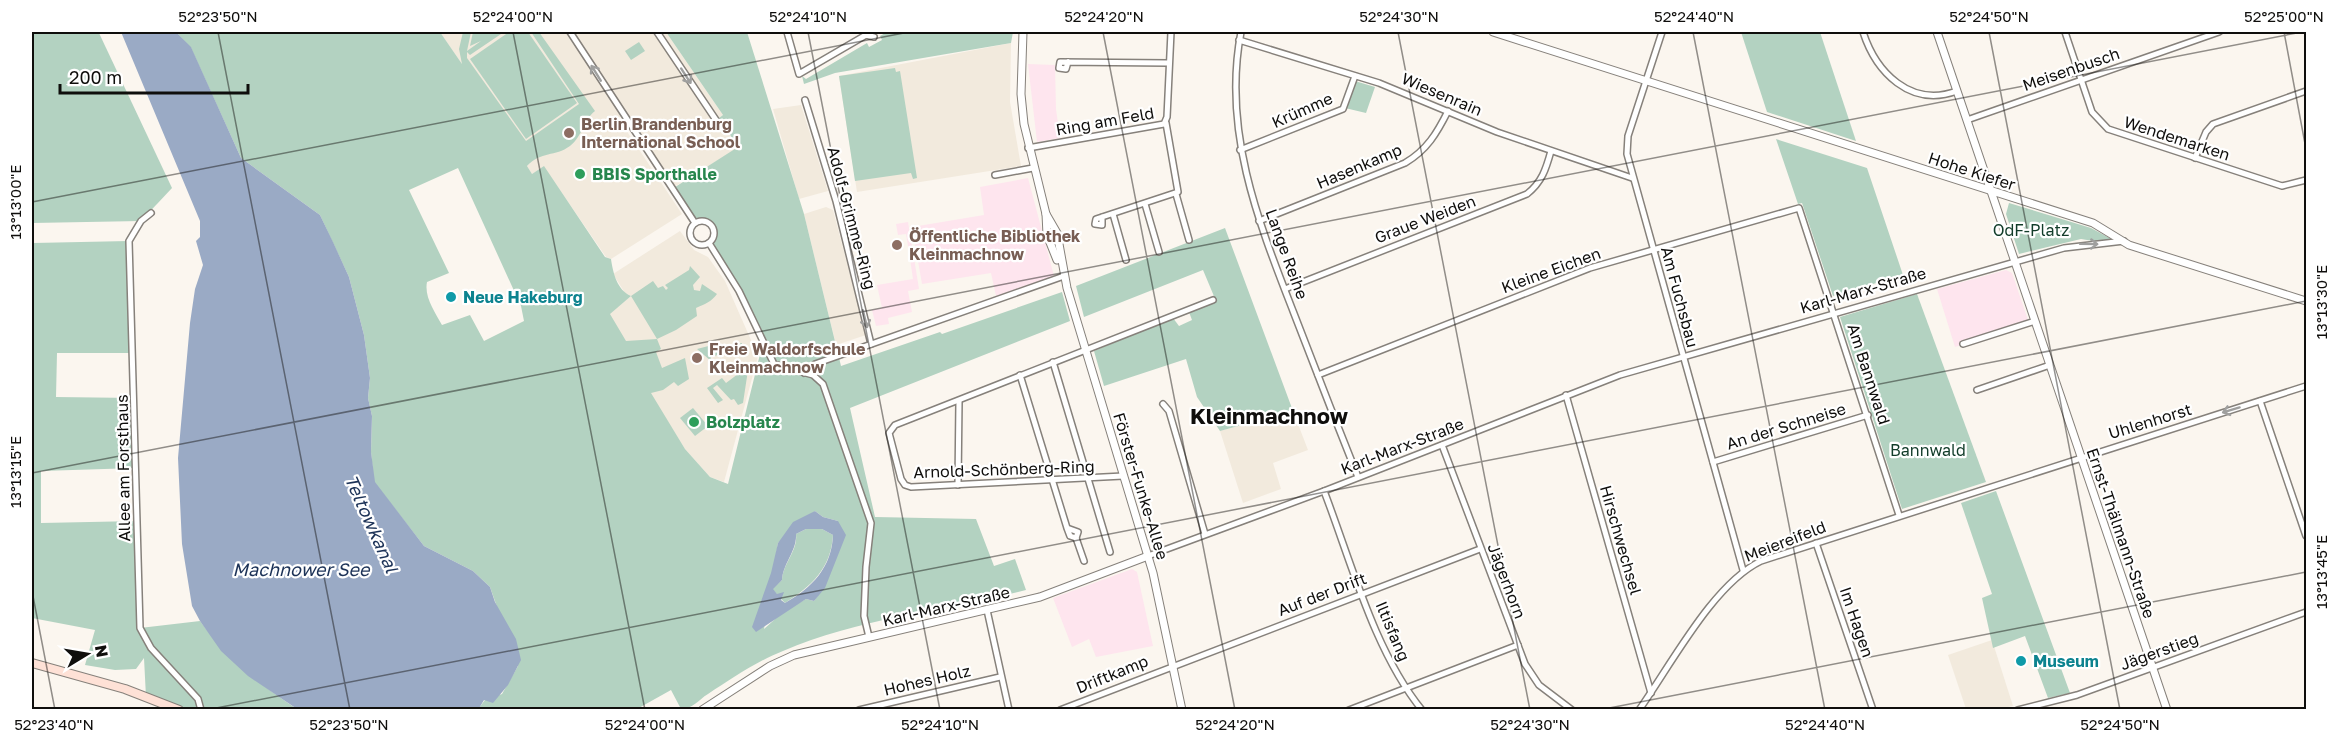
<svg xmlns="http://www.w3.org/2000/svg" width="2338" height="741" font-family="'Golos Text',sans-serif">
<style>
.commercial{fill:#fee5ee}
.built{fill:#f2eadd}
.green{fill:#b3d2c1;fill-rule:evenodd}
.water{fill:#9aaac5;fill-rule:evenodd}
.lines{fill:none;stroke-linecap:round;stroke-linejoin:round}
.minor-casing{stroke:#86817b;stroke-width:8}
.tertiary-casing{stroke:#86817b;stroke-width:9}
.secondary-casing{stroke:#86817b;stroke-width:10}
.minor{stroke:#fff;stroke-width:5}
.tertiary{stroke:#fff;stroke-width:7}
.secondary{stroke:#fee1d6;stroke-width:8}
.oneway{stroke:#9f9f9e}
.ticks{fill:none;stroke:#0f0e0c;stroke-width:1.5;stroke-opacity:0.45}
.education-dot{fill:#8d6e63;stroke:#fff;stroke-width:2}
.leisure-dot{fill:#2e9e5b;stroke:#fff;stroke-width:2}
.culture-dot{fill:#0f9aa8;stroke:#fff;stroke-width:2}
.labels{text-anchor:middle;stroke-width:4.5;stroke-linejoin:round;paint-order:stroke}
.street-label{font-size:16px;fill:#0f0e0c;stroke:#fff}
.education-label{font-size:16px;font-weight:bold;fill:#785e54;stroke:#fff;text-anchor:start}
.leisure-label{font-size:16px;font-weight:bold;fill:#27864d;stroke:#fff;text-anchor:start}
.park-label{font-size:16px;fill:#113c29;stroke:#fff}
.culture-label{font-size:16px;font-weight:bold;fill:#0d838f;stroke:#fff;text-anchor:start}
.water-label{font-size:18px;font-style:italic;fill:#1c3257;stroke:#fff}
.district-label{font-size:22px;font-weight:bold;fill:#0f0e0c;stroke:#fff}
.neatline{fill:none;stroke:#0f0e0c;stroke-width:2}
.ticks-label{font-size:15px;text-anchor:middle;fill:#0f0e0c}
</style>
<rect width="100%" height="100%" fill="#fbf6ef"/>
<g class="commercial">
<path d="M1028 64 1055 65 1056 109 1060 138 1037 142Z"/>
<path d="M1028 178 1054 276 996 296 991 273 922 284 912 227 984 215 980 187Z"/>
<path d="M908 222 913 251 909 252 906 234 898 235 896 224Z"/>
<path d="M914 258 919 289 908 291 912 312 888 318 889 324 876 326 872 310 882 308 877 285 913 279 910 259Z"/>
<path d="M2006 270 2012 273 2029 323 1955 347 1937 289Z"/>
<path d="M1132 569 1137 572 1153 646 1096 657 1089 639 1072 647 1053 598Z"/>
</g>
<g class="built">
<path d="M440 32H666L723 115 719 118 738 148 674 187 626 113 618 118 682 214 611 259 606 257 544 167 532 174 527 166 530 163Z"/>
<path d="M1011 43 1010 102 1021 166 857 192 839 76Z"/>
<path d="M801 105 828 191 799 199 773 109Z"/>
<path d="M826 207 833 210 866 335 836 345 804 214Z"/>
<path d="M680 231 694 250 708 257 725 281 758 356 724 482 710 477 685 449 650 393 609 314 631 296 625 293 613 274Z"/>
<path d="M1293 411 1308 450 1273 463 1281 489 1243 503 1220 431Z"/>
<path d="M1992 640 2013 706 1999 709H1966L1948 655Z"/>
</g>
<g class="green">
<path d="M32 32 99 33 172 188 141 221 32 223Z"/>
<path d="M176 32H440L462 64 459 49 463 32H471L467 51 481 41 470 46 473 32H504L470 55 467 52V58L526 141 579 104 531 32H539L595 111C583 120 583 136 570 146 555 157 541 151 527 166L532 174 544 166 605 257 611 259C613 273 617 290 631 296L653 281 658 288 663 286 666 290 668 288 665 285 689 270 690 266 700 277 693 285 694 290 700 291 702 284 717 294C711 302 705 304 696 308L697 316 676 330 657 339 661 349 656 352 662 368 685 358 689 379 678 386 674 382 663 390 651 393 685 449 710 477 728 484 763 342 745 303 709 243 715 233 712 225 706 221 695 223 672 189 738 147 719 118 723 115 666 32H747L804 214 841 366 940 332 942 334 1062 292 1070 321 850 408 875 517 976 519 994 566 1015 559 1026 590C946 610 860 618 783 651 757 661 731 679 708 694 698 700 693 709 681 709L671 690 637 709H478L485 700 502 694 518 666 490 587 473 571 424 546 374 482 371 452 372 416 368 398 370 378 364 335 349 277 320 215 241 158 191 48ZM458 168 521 306 524 321 484 341 470 315 442 325C435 312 424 297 427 282L449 273 409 190ZM631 296 657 339 626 341 610 314ZM815 511 823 517 838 521C834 551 833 577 814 601L806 599 783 612 764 629 778 543Z"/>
<path d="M509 32H528L577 103 526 139 470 59Z"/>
<path d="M887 32H1013L1011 43 835 73 804 84 802 76 806 79 867 43 869 47 882 40 880 36Z"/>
<path d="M1741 32H1820L1856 141 1767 112Z"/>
<path d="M639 42 645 51 631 60 625 51Z"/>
<path d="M895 68 896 72 900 71 917 178 913 179 911 173 855 181 839 76Z"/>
<path d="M1355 81 1375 87 1366 113 1345 108Z"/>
<path d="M1776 139 1867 168 1903 275 1833 296 1802 203 1798 204Z"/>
<path d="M2009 203 2091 228 2115 241 2105 243 2081 239 2019 254 2006 214Z"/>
<path d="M1225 228 1293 411 1220 431 1197 397 1186 359 1104 386 1094 351 1173 318 1179 326 1192 320 1189 312 1216 301 1203 270 1084 317 1076 286Z"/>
<path d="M32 233 33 243 129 241 134 353H57L56 397 135 398 136 468 41 471V523L138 521 140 628 200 621C230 662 255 681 297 709H179L146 697 144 658 136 669 115 670 85 665 95 630 32 618Z"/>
<path d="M1917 294 1986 482 1902 509 1840 317Z"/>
<path d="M720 343 711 351V361L697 349Z"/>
<path d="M742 343V348L714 356 717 349Z"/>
<path d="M748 370 743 403 738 405 734 399 731 400 717 385 713 388 723 400 718 403 707 388 722 378 726 383 742 371Z"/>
<path d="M693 408 708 426 695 436 680 418Z"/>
<path d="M1996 491 2070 693 2048 698 2025 636 1993 648 1982 598 1992 594 1961 503Z"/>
<path d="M806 529H822L833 535C831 568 812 586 785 603L772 589 782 580C783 563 798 551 796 534Z"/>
</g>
<g class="water">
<path d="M121 32H176L191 47 241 158 320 215 333 242 349 277 364 335 370 378 368 398 372 416 371 452 375 482 424 546 473 571 490 587 495 602 516 639 521 660 508 685 493 703 484 700 478 710 297 709 248 676 221 651 200 621 192 606 182 544 178 458 190 323 195 289 203 265 196 241 200 237V221Z"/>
<path d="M815 511 823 517 838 521 846 535 825 588 814 601 806 599 756 632 752 627 771 573 778 543 793 522ZM806 529H822L833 535C832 567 812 588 785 603L781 600 784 592 777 594 773 589 782 580C783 563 797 551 796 534Z"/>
</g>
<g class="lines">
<defs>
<g id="minor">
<path d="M570 32 695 223"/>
<path d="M657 32 716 120"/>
<path d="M787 32 799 74 866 35 874 37"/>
<path d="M1241 32C1222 130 1258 221 1293 311 1314 366 1336 422 1358 477"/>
<path d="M1662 32 1628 136 1627 154 1743 570"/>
<path d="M1863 32C1876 72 1910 108 1957 91"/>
<path d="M2065 32 2092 112 2108 129 2282 186 2306 180"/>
<path d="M1239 40 1379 83 1497 132 1632 178"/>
<path d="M1068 62 1066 69 1059 68 1060 62 1168 63"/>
<path d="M805 100 836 201 871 344"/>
<path d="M1967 120 2219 32"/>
<path d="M1028 148 1164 124 1167 117 1171 32"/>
<path d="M1240 150 1343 109 1355 76"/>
<path d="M2195 158 2206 132 2213 124 2306 91"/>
<path d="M995 175 1033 168"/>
<path d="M1176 194 1189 240"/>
<path d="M1145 204 1159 252"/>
<path d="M151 213 141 221 129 241 140 628 151 648 198 699 201 710"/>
<path d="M1113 214 1126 260"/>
<path d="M1102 217V225L1095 224 1096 219 1178 192 1166 123"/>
<circle cx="702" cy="233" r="12"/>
<path d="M1259 221 1405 163C1427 150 1437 133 1448 111"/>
<path d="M709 243 739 291 774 364 813 375 823 384 871 523 866 567 864 616 869 637"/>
<path d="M1285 289 1527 194C1542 182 1546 169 1551 151"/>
<path d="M1963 344 2035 321"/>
<path d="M1053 362 1110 552"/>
<path d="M804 373 815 364 1064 276"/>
<path d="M1020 375 1067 528 1070 536 1076 538 1078 532 1067 528"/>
<path d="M1318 375 1590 268 1799 208 1899 515"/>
<path d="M1977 390 2050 365"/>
<path d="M1566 395 1651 693"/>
<path d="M2260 401 2306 536"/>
<path d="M1163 404 1169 411 1205 534"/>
<path d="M1442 445 1525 664 1539 685 1572 710"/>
<path d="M1713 462 1868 415"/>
<path d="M1123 476 911 487 905 485 901 479 889 433 895 425 1213 300"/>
<path d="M958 485 959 401"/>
<path d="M1324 491C1351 561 1374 651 1422 710"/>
<path d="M1076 538 1084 561"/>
<path d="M1816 543 1873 710"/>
<path d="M1148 556 1324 491 1620 375 2064 248 2124 241"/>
<path d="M987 610 1009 710"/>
<path d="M859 710 1000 677"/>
<path d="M1060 710 1480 549"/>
<path d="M1349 710 1518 645"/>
<path d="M1639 710C1671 665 1713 584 1761 561L2306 386"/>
<path d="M2018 710 2077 695 2306 612"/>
</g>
<g id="tertiary">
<path d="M1023 32 1021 94 1024 124 1046 214 1047 235 1057 260"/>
<path d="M1493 32 2093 223 2129 245 2306 301"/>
<path d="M1937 32 2167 710"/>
<path d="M1046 214 1057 233 1067 288 1153 573 1182 710"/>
<path d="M702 710 770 666 794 655 1040 597 1148 556"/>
</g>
<path id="secondary" d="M32 663 125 689 179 710"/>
</defs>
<use href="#minor" class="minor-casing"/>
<use href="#tertiary" class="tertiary-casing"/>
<use href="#secondary" class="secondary-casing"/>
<use href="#minor" class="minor"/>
<use href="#tertiary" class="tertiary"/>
<use href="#secondary" class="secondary"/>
</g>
<defs><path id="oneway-shaft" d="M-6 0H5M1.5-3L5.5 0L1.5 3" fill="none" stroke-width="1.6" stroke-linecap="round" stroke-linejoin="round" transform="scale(1.5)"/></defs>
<g class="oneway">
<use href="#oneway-shaft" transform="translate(596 73) rotate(-122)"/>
<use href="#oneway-shaft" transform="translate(686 76) rotate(57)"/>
<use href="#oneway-shaft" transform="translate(2089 244) rotate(1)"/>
<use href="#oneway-shaft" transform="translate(865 319) rotate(76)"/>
<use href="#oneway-shaft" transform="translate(2231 410) rotate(163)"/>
</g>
<path class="ticks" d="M218 32 350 710M513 32 645 710M808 32 940 710M1103 32 1235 710M1398 32 1530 710M1693 32 1825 710M1989 32 2120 710M2284 32 2306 149M32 202 909 32M32 473 2302 32M32 591 55 710M206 710 2306 301M1599 710 2306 572"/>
<g class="education-dot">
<circle cx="569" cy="133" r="6"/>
<circle cx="897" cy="245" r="6"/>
<circle cx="697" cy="358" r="6"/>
</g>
<g class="leisure-dot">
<circle cx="580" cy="174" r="6"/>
<circle cx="694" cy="422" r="6"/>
</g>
<g class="culture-dot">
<circle cx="451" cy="297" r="6"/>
<circle cx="2021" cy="661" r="6"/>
</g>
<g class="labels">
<g class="street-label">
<text transform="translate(2071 69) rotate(-19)" y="6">Meisenbusch</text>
<text transform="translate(1442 94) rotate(23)" y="6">Wiesenrain</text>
<text transform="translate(1302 110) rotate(-24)" y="6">Krümme</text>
<text transform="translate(1105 121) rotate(-10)" y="6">Ring am Feld</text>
<text transform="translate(2177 138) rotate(18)" y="6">Wendemarken</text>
<text transform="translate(1359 166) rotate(-23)" y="6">Hasenkamp</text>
<text transform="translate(1972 171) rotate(18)" y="6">Hohe Kiefer</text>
<text transform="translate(852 218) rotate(75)" y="6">Adolf-Grimme-Ring</text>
<text transform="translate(1425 219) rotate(-21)" y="6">Graue Weiden</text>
<text transform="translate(1287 254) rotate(70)" y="6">Lange Reihe</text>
<text transform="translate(1551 270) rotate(-20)" y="6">Kleine Eichen</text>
<text transform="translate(1863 290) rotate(-16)" y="6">Karl-Marx-Straße</text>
<text transform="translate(1680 297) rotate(75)" y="6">Am Fuchsbau</text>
<text transform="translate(1869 374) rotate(72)" y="6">Am Bannwald</text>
<text transform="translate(2150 421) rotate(-17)" y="6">Uhlenhorst</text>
<text transform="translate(1786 426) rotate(-17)" y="6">An der Schneise</text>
<text transform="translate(1402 446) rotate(-21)" y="6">Karl-Marx-Straße</text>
<text transform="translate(123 468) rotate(-91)" y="6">Allee am Forsthaus</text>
<text transform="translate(1004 469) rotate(-2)" y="6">Arnold-Schönberg-Ring</text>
<text transform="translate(1141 486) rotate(73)" y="6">Förster-Funke-Allee</text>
<text transform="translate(2121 533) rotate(71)" y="6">Ernst-Thälmann-Straße</text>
<text transform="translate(1621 540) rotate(74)" y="6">Hirschwechsel</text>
<text transform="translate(1785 541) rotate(-21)" y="6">Meiereifeld</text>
<text transform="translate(1507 581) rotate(69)" y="6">Jägerhorn</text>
<text transform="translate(1322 594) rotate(-21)" y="6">Auf der Drift</text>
<text transform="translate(946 606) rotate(-13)" y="6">Karl-Marx-Straße</text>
<text transform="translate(1857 622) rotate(71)" y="6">Im Hagen</text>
<text transform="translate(1393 631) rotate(67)" y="6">Iltisfang</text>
<text transform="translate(2159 651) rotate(-20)" y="6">Jägerstieg</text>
<text transform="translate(1112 674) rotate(-22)" y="6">Driftkamp</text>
<text transform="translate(927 680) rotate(-13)" y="6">Hohes Holz</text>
</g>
<g class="education-label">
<text x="581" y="130">Berlin Brandenburg<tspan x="581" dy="18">International School</tspan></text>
<text x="909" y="242">Öffentliche Bibliothek<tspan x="909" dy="18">Kleinmachnow</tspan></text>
<text x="709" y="355">Freie Waldorfschule<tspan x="709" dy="18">Kleinmachnow</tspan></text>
</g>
<g class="leisure-label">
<text x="592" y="180">BBIS Sporthalle</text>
<text x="706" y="428">Bolzplatz</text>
</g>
<g class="park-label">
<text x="2031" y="236">OdF-Platz</text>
<text x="1928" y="456">Bannwald</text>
</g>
<g class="culture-label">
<text x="463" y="303">Neue Hakeburg</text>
<text x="2033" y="667">Museum</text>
</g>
<g class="water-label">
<text transform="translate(371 524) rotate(66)" y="6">Teltowkanal</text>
<text x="301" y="576">Machnower See</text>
</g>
<g class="district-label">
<text x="1269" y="424">Kleinmachnow</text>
</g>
</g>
<rect width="2338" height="741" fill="none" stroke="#ffffff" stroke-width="66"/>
<g transform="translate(87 654) rotate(79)" stroke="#ffffff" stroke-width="4.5" paint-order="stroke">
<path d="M0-4.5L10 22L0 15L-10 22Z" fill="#0f0e0c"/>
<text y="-9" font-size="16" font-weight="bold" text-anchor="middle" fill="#0f0e0c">N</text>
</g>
<path d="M60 84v9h188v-9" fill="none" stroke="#0f0e0c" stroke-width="3"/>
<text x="69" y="84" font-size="18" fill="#0f0e0c" stroke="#ffffff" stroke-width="4.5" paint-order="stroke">200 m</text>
<rect x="33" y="33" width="2272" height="675" class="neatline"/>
<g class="ticks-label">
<text x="218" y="22">52°23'50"N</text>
<text x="513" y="22">52°24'00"N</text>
<text x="808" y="22">52°24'10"N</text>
<text x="1104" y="22">52°24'20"N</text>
<text x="1399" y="22">52°24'30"N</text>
<text x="1694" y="22">52°24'40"N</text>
<text x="1989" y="22">52°24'50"N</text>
<text x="2284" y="22">52°25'00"N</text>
<text transform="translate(16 202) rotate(-90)" y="5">13°13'00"E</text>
<text transform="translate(2322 302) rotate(-90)" y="5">13°13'30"E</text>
<text transform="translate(16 472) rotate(-90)" y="5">13°13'15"E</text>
<text transform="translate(2322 572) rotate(-90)" y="5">13°13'45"E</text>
<text x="54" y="730">52°23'40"N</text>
<text x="349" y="730">52°23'50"N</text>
<text x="645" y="730">52°24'00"N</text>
<text x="940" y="730">52°24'10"N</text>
<text x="1235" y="730">52°24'20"N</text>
<text x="1530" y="730">52°24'30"N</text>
<text x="1825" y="730">52°24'40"N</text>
<text x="2120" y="730">52°24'50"N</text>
</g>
</svg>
